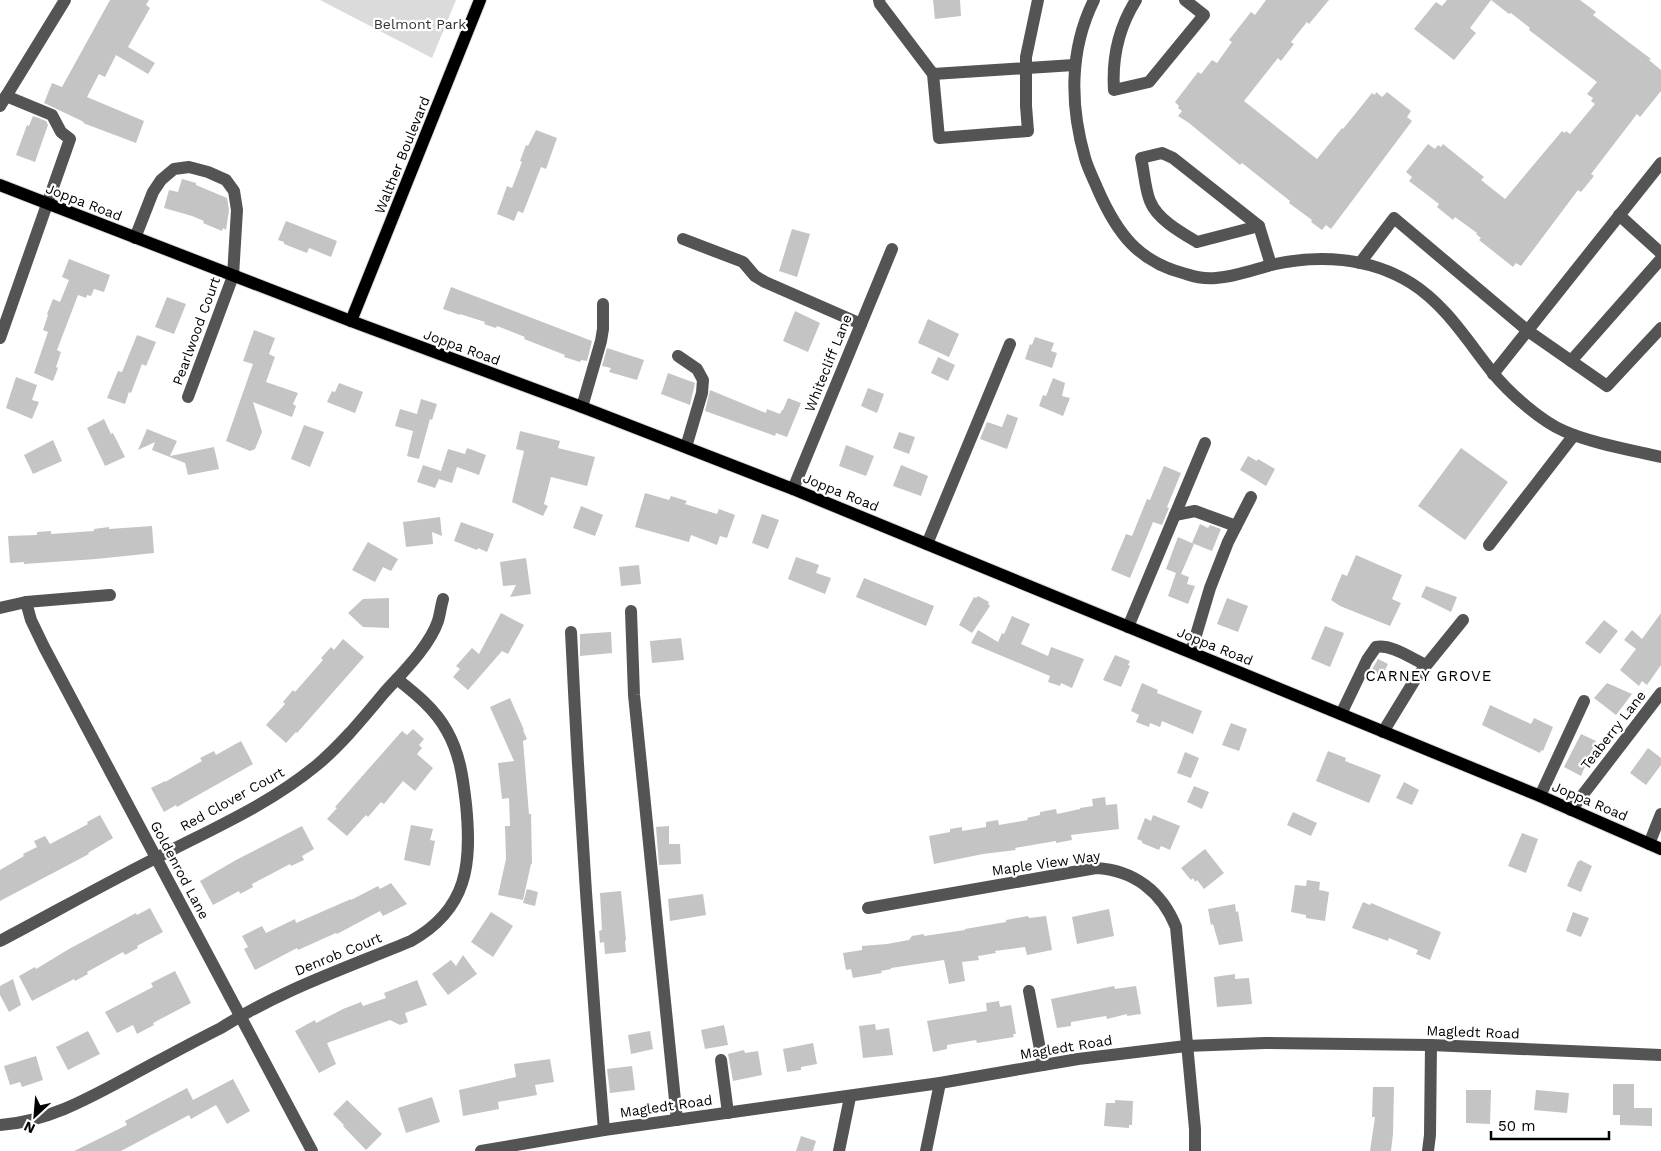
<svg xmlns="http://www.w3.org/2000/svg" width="1661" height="1151" font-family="'Work Sans',sans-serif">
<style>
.green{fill:#dbdbdb}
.building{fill:#c4c4c4}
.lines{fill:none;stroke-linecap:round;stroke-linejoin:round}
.major-casing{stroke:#dbdbdb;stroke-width:14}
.minor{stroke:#545454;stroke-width:12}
.major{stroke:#000;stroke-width:12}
.labels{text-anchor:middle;stroke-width:4.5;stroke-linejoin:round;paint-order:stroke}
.park-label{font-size:14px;fill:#323232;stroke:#fff}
.street-label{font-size:14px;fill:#000;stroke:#fff}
.neighbourhood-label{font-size:15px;letter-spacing:1px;fill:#000;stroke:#fff}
</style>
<rect width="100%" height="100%" fill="#fff"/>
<path class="green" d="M320 0H456L432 58Z"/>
<g class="building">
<path d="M110 0H149L146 5 150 8 128 47 155 63 148 74 116 55 105 77 99 74 87 97 144 121 136 143 83 123 84 122 44 103 52 83 62 87Z"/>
<path d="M933 0H960L961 16 935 19Z"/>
<path d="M1266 0H1329L1309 24 1307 22 1291 42 1294 44 1281 61 1278 58 1244 101 1317 159 1342 128 1343 129 1372 93 1375 95 1376 92 1382 97 1387 92 1411 111 1407 117 1412 121 1331 229 1326 225 1322 230 1311 222 1312 220 1289 203 1290 201 1285 197 1242 163 1240 165 1189 123 1178 116 1182 111 1178 108 1179 106 1175 102 1198 72 1201 74 1212 60 1217 63 1232 42 1229 40 1251 12 1255 15Z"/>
<path d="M1447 0H1580L1596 12 1593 15 1651 59 1649 60 1661 70V91L1640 117 1637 114 1591 174 1594 176 1581 192 1578 190 1521 266 1516 263 1513 267 1479 240 1481 238 1476 234 1477 233 1455 217 1453 220 1437 207 1439 204 1409 181 1412 177 1406 172 1428 144 1435 149 1438 145 1441 147 1443 144 1484 177 1481 180 1505 199 1562 131 1565 133 1566 131 1570 134 1595 104 1591 101 1593 98 1587 94 1597 82 1529 30 1530 28 1511 13 1509 14 1491 0 1470 28 1476 33 1454 60 1414 29 1436 2 1442 6Z"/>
<path d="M33 116 46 121 48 125 35 162 16 155 27 125 29 126Z"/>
<path d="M536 130 557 138 546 169 541 167 523 213 518 211 514 221 497 214 507 186 512 188 522 162 520 161 526 145 528 146Z"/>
<path d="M182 179 196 183V185L227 198 229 210 226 230 223 228 222 231 203 223 204 221 192 216 164 208 169 190 178 192Z"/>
<path d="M286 221 337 241 331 257 309 248 307 253 284 244V242L278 240Z"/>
<path d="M792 229 810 234 797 277 779 271Z"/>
<path d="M69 259 110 275 104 292 94 289 91 296 87 295 86 298 78 295 57 350 61 352 56 367 58 368 53 381 34 373 48 332 43 330 48 315 47 314 53 299 60 302 69 280 62 277Z"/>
<path d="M451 287 592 341 587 361 581 360 580 362 564 357 565 355 524 339 525 337 497 326 496 328 484 324 485 322 460 314V315L443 309Z"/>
<path d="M167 297 186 304 174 334 155 327Z"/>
<path d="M795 311 820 323 808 352 783 341Z"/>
<path d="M928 319 959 334 949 357 918 343Z"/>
<path d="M254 330 275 338 269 354 275 357 266 382 298 393 293 404 296 406 292 417 253 402 262 432 255 449 250 451 226 441 253 364 243 361Z"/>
<path d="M137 335 156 342 146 366 142 364 131 393 129 392 125 404 107 398 118 371 122 372Z"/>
<path d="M1035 337 1054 343 1051 351 1057 353 1052 368 1025 359 1030 344 1032 345Z"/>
<path d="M607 348 644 360 637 380 609 372 611 368 602 366Z"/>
<path d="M938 357 955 365 948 381 931 373Z"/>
<path d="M668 373 695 383 690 405 661 394Z"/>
<path d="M16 377 37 385 32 400 39 402 32 419 6 408Z"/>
<path d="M1053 378 1065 383 1062 396 1070 398 1063 416 1039 406 1043 395 1046 396Z"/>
<path d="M339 383 363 392 355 413 327 402 332 391 335 392Z"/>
<path d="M868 388 884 394 877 413 861 406Z"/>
<path d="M710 390 766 413 767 409 780 414 782 410H783L788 398 801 403 787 437 776 433 775 436 705 411Z"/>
<path d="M421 399 437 404 432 420 430 419 419 459 407 456 413 431 395 426 400 409 417 414Z"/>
<path d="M1007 414 1018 418 1007 449 980 439 987 422 1002 427Z"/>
<path d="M104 419 111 434 113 433 125 457 105 466 87 428Z"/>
<path d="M304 425 324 432 310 467 291 459Z"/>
<path d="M147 429 177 441 170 456 214 447 219 469 188 475 185 463 152 450 155 442 138 450Z"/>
<path d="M520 431 560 441 558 448 595 457 587 486 551 477 544 504 548 506 543 516 512 502 524 451 516 449Z"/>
<path d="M899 432 915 437 909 454 893 448Z"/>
<path d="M53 440 62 461 33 474 24 455Z"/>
<path d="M846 445 874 456 866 476 839 466Z"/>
<path d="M467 448 486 455 479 475 457 467 452 483 439 479 435 488 417 482 423 465 441 471 448 449 465 454Z"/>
<path d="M1461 448 1508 482 1465 540 1418 506Z"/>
<path d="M1248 456 1257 461 1258 459 1275 469 1266 486 1240 470Z"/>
<path d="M901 465 928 476 921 496 893 486Z"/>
<path d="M1164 466 1181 473 1167 507 1169 508 1162 525 1153 522 1130 578 1111 570 1126 534 1132 536 1147 499 1150 500Z"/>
<path d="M645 493 669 500 671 496 687 501 685 504 717 514 719 509 735 515 727 538 720 536 717 545 691 535 689 542 635 527Z"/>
<path d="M581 506 603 515 595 536 573 528Z"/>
<path d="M762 514 779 520 768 549 752 543Z"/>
<path d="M440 517 442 536 432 532 433 544 406 547 403 522Z"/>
<path d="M461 522 494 534 487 552 478 548 477 550 454 541Z"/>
<path d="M1200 524 1208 528 1210 525 1221 529 1212 551 1192 543Z"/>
<path d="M152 526 154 553 96 559 24 564V562L10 563 8 536 37 535V532L51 531V534L94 531V529L109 527V529Z"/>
<path d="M1178 537 1194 544 1181 574 1189 577 1187 584 1195 586 1188 604 1168 596 1176 573 1166 569Z"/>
<path d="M368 542 398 559 391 571 383 567 375 582 352 570Z"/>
<path d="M1356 555 1402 575 1392 599 1401 603 1390 626 1340 606 1331 600 1342 574 1347 576Z"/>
<path d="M796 557 819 565 816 573 831 578 825 594 788 579Z"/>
<path d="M526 558 531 594 510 597 516 585 503 586 500 562Z"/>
<path d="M639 565 641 584 621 586 619 567Z"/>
<path d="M864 578 934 606 926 626 856 597Z"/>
<path d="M1426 586 1457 597 1451 612 1421 597Z"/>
<path d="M978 596 989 602 988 604 990 606 972 633 959 625 974 597 976 598Z"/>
<path d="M389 598V628L363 627 348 613 363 599Z"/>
<path d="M1227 598 1248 606 1238 632 1217 624Z"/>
<path d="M501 613 524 625 508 654 502 651 468 690 453 677 460 669 456 666 472 648 479 654Z"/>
<path d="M1661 613V665L1647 685 1642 681 1639 686 1620 670 1636 649 1624 640 1632 630 1642 639Z"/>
<path d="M1012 616 1030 624 1021 644 1048 656 1051 647 1084 659 1072 688 1061 683 1060 686 1048 682 1050 676 971 643 978 630 998 642 1002 633 1004 634Z"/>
<path d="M1604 620 1618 631 1600 654 1585 643Z"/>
<path d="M1325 626 1344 633 1330 667 1311 659Z"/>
<path d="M611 632 612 653 580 656V634Z"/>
<path d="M681 638 684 660 652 663 650 641Z"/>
<path d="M343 639 364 657 297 733 296 732 286 743 266 725 285 704 283 702 293 690 295 692 323 660 321 658 331 647 334 650Z"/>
<path d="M1115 655 1130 661 1128 665 1130 666 1121 687 1103 680Z"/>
<path d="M1378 659 1388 664 1382 676 1371 671Z"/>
<path d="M1142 683 1158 690 1157 693 1202 711 1193 734 1162 721 1160 727 1150 723 1149 727 1136 722 1139 715 1131 711Z"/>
<path d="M1607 683 1632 694 1616 715 1594 698Z"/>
<path d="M510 698 524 730H523L527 739 523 741 529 814H531L532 864H531L523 900 498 895 506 859 505 826H510L509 798 502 799 498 763 514 761 490 707Z"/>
<path d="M1490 705 1531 724 1534 718 1553 727 1543 751 1541 750 1540 753 1482 725Z"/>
<path d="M1231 723 1247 729 1239 751 1222 745Z"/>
<path d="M413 729 424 739 419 745 422 748 417 754 433 768 415 791 403 781 384 804 381 802 368 817 366 815 347 836 327 819 337 808 335 807 402 731 407 735Z"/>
<path d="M1581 734 1596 741 1581 776 1564 767Z"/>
<path d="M241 741 253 764 177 807 176 805 164 812 151 788 165 781V782L202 761 200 758 214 751 216 755Z"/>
<path d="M1648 748 1661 758V765L1646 785 1630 773Z"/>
<path d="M1328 751 1346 758 1345 761 1381 775 1369 803 1316 781Z"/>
<path d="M1185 752 1199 758 1191 778 1177 773Z"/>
<path d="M1404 782 1419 790 1412 805 1396 798Z"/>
<path d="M1194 786 1209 792 1202 809 1187 802Z"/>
<path d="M1105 797 1106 805 1117 804 1119 829 1071 835 1072 840 1056 843V841L1015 848 1016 850 983 854 934 864 929 836 950 832V829L962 827V831L986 827V822L998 820 999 825 1028 820 1027 818 1040 815V812L1056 809 1057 814 1080 809V808L1093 806 1092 799Z"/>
<path d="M1293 812 1317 823 1311 836 1287 825Z"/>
<path d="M100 815 113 838 88 853 89 854 0 901V870L24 856 23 854 37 847 34 841 45 836 50 844 75 831 88 824 87 822Z"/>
<path d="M1153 815 1180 826 1170 850 1161 846 1159 850 1142 843V841L1137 839 1145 818 1151 821Z"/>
<path d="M411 825 433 829 430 840 435 841 430 866 404 860Z"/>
<path d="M302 826 314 849 302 856 304 860 291 866 290 864 252 884 253 887 240 894 239 891 213 905 200 881 236 860Z"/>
<path d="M669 826V844H680L681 864 659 865 656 827Z"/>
<path d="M1522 833 1538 839 1526 873 1508 866Z"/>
<path d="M1205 849 1224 873 1204 889 1197 880 1195 882 1193 878 1191 880 1181 868Z"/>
<path d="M1580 860 1592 866 1581 892 1567 886 1578 861 1579 862Z"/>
<path d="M1307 880 1320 882 1319 890 1329 892 1325 921 1306 918V915L1291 912 1295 885 1306 886Z"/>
<path d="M391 883 407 904 383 916 380 911 337 934 336 933 298 950 297 948 255 970 244 949 248 947 242 936 262 926 266 933 295 919 296 923 351 899V900L378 886 380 889Z"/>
<path d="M527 889 538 892 535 906 523 903Z"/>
<path d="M621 891 626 940 625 941 626 952 605 954 604 942 600 943 599 931 602 930 600 893Z"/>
<path d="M703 894 706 915 670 921 668 899Z"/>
<path d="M1363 902 1370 905 1371 903 1441 932 1430 960 1416 954 1418 950 1389 938 1388 941 1352 928Z"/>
<path d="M1235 904 1236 912 1238 911 1243 941 1219 945 1213 924 1211 925 1208 909Z"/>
<path d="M150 908 163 932 137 946 138 948 125 955 123 952 87 972 88 974 75 981 74 979 32 1001 19 976 35 967 36 969 69 949 136 913 137 915Z"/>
<path d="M1109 909 1114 936 1077 944 1072 917Z"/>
<path d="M491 912 513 926 493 957 471 942Z"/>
<path d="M1573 912 1589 918 1581 937 1566 931Z"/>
<path d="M1028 916 1029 918 1046 916 1052 950 1027 955 1025 947 995 951 996 953 978 956 979 960 962 962 965 981 949 984 944 960 891 968V969L881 971 882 973 853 978 851 969 846 970 843 953 862 950V946L887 944 909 940 912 936 924 934V936L965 930V929L1006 922V920Z"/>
<path d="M463 955 477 974 448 995 432 974 451 960 456 966Z"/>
<path d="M175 971 191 1003 153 1023 154 1025 137 1034 133 1025 117 1033 105 1012 153 987 151 983Z"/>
<path d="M1235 974V979L1249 978 1252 1004 1217 1007 1214 977Z"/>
<path d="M13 979 21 1005 9 1012 0 995V986Z"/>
<path d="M417 980 427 1005 405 1013 408 1022 400 1025 390 1020 327 1043 336 1064 319 1073 295 1031 315 1020 316 1023 343 1009 361 1002 363 1006 386 998 384 993Z"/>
<path d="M1114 986 1115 989 1136 986 1141 1014 1127 1016V1014L1107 1019 1106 1016 1071 1022V1026L1057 1028 1051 999Z"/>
<path d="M999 1001 1000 1007 1011 1005 1016 1034H1013L1014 1037 977 1043 976 1040 947 1045V1049L933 1052 927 1021 987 1011 986 1003Z"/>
<path d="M875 1024 876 1030 889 1028 893 1055 863 1058 859 1026Z"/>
<path d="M724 1025 728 1045 705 1049 701 1030Z"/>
<path d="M88 1031 100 1054 68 1070 56 1047Z"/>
<path d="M650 1031 653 1049 631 1054 628 1035Z"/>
<path d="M813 1043 817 1064 801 1067V1070L787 1072 783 1049Z"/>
<path d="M744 1050 745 1053 758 1051 762 1075 733 1081 728 1054Z"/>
<path d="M36 1056 43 1080 22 1087 20 1082 10 1085 4 1066Z"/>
<path d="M550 1059 554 1082 535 1085 537 1095 498 1102 499 1109 463 1116 459 1090 516 1077 514 1064Z"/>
<path d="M632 1066 635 1090 610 1093 607 1069Z"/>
<path d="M233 1079 250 1111 227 1124 216 1105 191 1119 189 1115 121 1151H74L127 1125 125 1121 187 1088 193 1100Z"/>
<path d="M1613 1084H1634V1108H1652V1126L1620 1125V1115H1613Z"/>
<path d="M1373 1087H1394L1393 1134 1391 1151H1370L1375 1117H1372Z"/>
<path d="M1466 1090H1491L1490 1124 1466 1123Z"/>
<path d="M1536 1090 1569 1093 1567 1113 1534 1110Z"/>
<path d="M432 1097 440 1122 406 1133 398 1108Z"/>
<path d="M347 1100 382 1134 366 1150 343 1126 344 1125 333 1114Z"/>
<path d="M1115 1100 1133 1101 1132 1125H1129V1128L1104 1126 1106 1103H1115Z"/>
<path d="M801 1136 816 1141 813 1151H796Z"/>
</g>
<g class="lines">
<defs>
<g id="major">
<path d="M0 185 351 321 582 407 793 489 1540 796 1661 849"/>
<path d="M351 321 480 0"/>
</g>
</defs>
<use href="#major" class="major-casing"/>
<g class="minor">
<path d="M879 0 880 4 933 74 1074 65"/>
<path d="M1094 0C1069 50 1070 106 1085 158 1088 169 1094 180 1098 190 1117 233 1138 262 1186 274 1195 277 1206 279 1216 278 1235 277 1253 270 1271 265 1318 254 1369 257 1411 283 1446 305 1468 342 1493 373 1509 393 1541 421 1564 431 1591 443 1631 450 1661 457"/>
<path d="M1136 0C1119 27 1112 59 1114 90L1149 82 1204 15 1185 0"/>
<path d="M933 74 939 138 1028 131 1026 106V57L1038 0"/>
<path d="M0 106 65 0"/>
<path d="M1162 153 1173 158 1259 226 1197 242C1180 232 1157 219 1150 201 1145 189 1144 170 1141 158Z"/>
<path d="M1619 215 1661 253"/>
<path d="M1259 226 1271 265"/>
<path d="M135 238 153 192 161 180 174 169 189 167 208 172 226 180 234 191 237 210 233 276 188 397"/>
<path d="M683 239 743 262 755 276 765 282 861 324"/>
<path d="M1360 263 1394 218 1528 331 1607 386 1661 328"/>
<path d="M0 338 70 139 61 132 52 115 6 96"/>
<path d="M678 356 697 369 703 380 702 393 686 447"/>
<path d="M1571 361 1661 259"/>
<path d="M1493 374 1661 163"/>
<path d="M582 407 601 341 603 329V304"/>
<path d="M793 489 892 249"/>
<path d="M1175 515 1195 511 1236 526"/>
<path d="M927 544 1010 344"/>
<path d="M1489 545 1574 435"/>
<path d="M26 602 31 620 44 647 312 1151"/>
<path d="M0 608 26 602 110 595"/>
<path d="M631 611 634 695 677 1120"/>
<path d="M1128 627 1205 443"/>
<path d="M571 632C579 798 590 964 604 1130"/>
<path d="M1191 652 1210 588 1228 542 1251 497"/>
<path d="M1341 714 1367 660 1376 647C1392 644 1412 659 1426 665"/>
<path d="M1383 732 1416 678 1463 620"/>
<path d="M1540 796 1584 701"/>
<path d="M1571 810 1661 693"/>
<path d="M1649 844 1661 814"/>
<path d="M868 908 1096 868C1134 870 1162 892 1176 927L1195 1129V1151"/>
<path d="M0 941C53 913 106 883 160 856 214 828 270 804 317 765 342 744 363 718 384 693 402 673 429 647 438 621 440 614 441 606 443 599"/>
<path d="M1029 991 1043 1065"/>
<path d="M721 1060 728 1113"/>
<path d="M0 1125C48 1122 91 1097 132 1075 162 1059 191 1043 221 1028 281 990 346 968 411 941 468 909 472 864 466 804 463 778 460 754 447 731 435 709 416 694 397 679"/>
<path d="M481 1151 604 1130 940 1083 1078 1059 1186 1046 1265 1043 1431 1045 1661 1055"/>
<path d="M839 1151 850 1097"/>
<path d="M926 1151 940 1083"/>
<path d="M1428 1151 1430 1135 1431 1045"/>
</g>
<use href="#major" class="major"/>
</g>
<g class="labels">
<g class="park-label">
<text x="420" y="29">Belmont Park</text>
</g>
<g class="street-label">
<text transform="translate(402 155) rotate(-68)" y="5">Walther Boulevard</text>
<text transform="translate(84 202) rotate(21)" y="5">Joppa Road</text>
<text transform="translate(196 331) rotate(-70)" y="5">Pearlwood Court</text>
<text transform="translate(462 347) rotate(20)" y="5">Joppa Road</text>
<text transform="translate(828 363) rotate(-68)" y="5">Whitecliff Lane</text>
<text transform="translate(841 492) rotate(22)" y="5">Joppa Road</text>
<text transform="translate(1215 646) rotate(22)" y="5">Joppa Road</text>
<text transform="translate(1613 730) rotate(-52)" y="5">Teaberry Lane</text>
<text transform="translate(232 799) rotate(-29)" y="5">Red Clover Court</text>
<text transform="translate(1590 801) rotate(23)" y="5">Joppa Road</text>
<text transform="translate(1046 863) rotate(-8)" y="5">Maple View Way</text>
<text transform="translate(180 870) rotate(62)" y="5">Goldenrod Lane</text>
<text transform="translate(338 954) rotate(-22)" y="5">Denrob Court</text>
<text transform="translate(1473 1032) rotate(2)" y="5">Magledt Road</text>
<text transform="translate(1066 1047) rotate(-9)" y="5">Magledt Road</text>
<text transform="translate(666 1106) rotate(-8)" y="5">Magledt Road</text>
</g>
<g class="neighbourhood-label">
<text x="1429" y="681">CARNEY GROVE</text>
</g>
</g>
<g transform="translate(35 1116) rotate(206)" stroke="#ffffff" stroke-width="4" paint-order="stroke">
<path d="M0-4L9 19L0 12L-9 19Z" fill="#000000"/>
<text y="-8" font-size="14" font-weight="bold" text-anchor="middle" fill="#000000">N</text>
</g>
<path d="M1491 1131v8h118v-8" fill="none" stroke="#000000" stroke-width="2.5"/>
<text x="1498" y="1131" font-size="15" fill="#000000" stroke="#ffffff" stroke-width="4" paint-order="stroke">50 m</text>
</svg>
